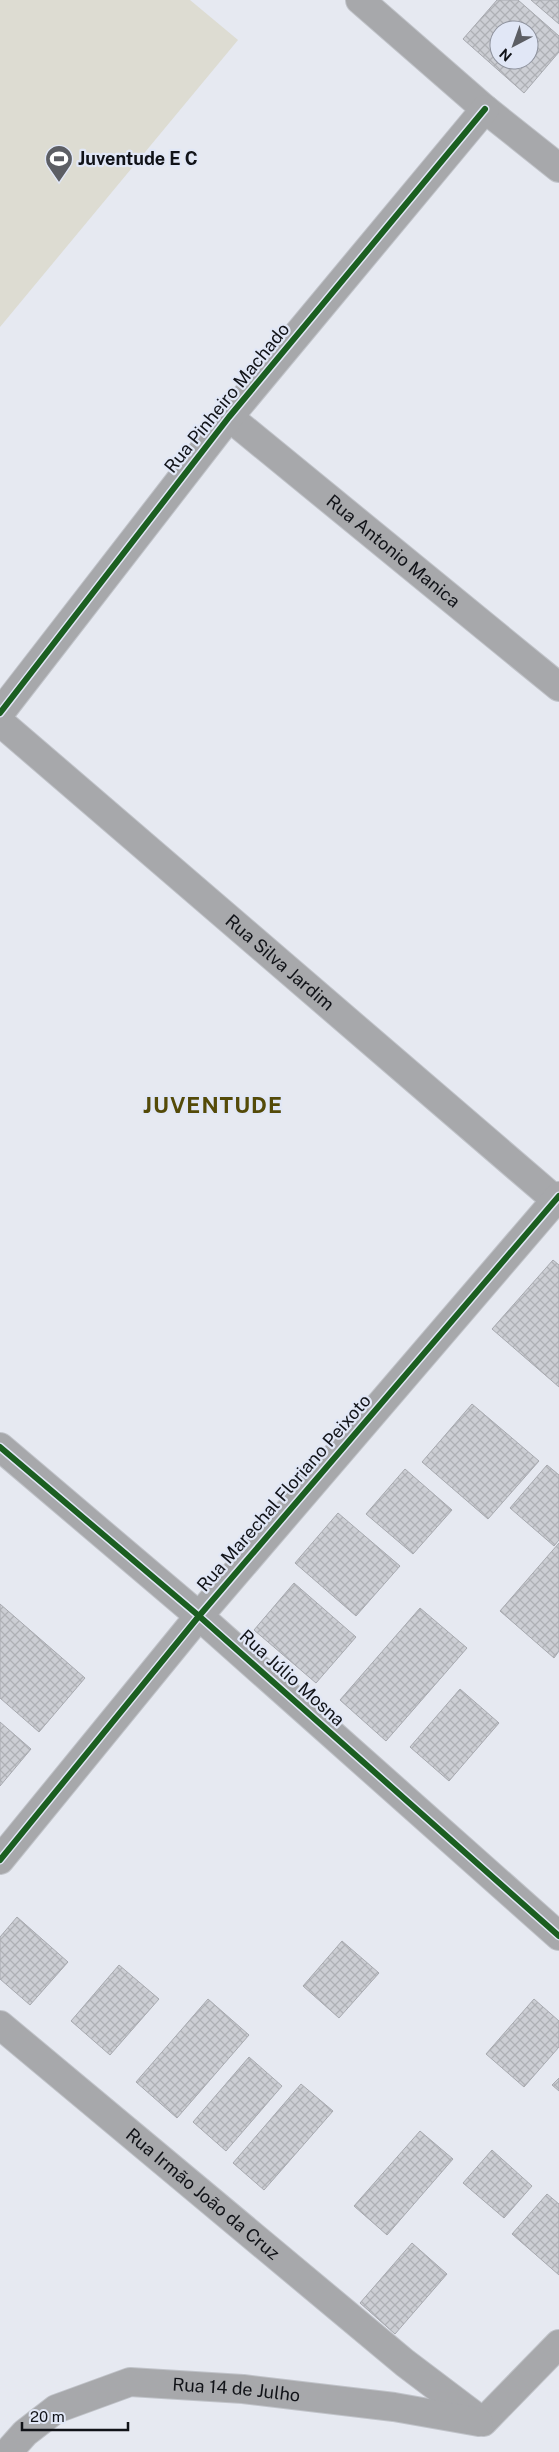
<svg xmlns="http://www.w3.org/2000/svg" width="559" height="2452" font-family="'Public Sans',sans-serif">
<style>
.garden{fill:#dddcd2}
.building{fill:url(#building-cross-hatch);stroke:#a7a9af;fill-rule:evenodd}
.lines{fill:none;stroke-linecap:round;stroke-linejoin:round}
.minor-casing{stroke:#c0c3c9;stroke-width:30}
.minor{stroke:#a7a8ab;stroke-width:28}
.cycleway-casing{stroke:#e1e7f6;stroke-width:9}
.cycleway{stroke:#1b5e20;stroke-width:6}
.labels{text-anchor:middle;stroke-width:4.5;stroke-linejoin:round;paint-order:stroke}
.poi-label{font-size:18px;font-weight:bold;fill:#111318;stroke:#e1e7f6;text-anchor:start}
.street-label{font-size:18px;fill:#111318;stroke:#e1e7f6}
.district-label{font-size:22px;font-weight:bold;letter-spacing:1px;fill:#544a08;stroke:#e1e7f6}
</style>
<defs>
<pattern id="building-cross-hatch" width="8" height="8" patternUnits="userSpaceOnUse" patternTransform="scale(1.25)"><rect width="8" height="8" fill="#ccced4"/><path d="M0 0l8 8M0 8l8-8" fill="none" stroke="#aeb0b5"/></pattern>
</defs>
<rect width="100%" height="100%" fill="#e6e9f1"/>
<path class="garden" d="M0 0H190L238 40 0 327Z"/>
<g class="building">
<path d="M497 0H518L559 36V52L524 93 463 39ZM499 30H529V60H499Z"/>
<path d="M531 0H559V24Z"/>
<path d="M553 1260 559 1265V1387L492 1329Z"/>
<path d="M472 1404 539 1461 488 1519 422 1462Z"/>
<path d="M547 1465 559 1475V1540L554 1546 510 1508Z"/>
<path d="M405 1469 452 1510 413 1554 366 1514Z"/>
<path d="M338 1513 400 1566 356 1616 295 1563Z"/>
<path d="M559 1543V1651L554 1658 500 1611Z"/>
<path d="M294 1583 356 1637 316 1683 254 1630Z"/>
<path d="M0 1604 85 1678 39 1732 0 1698Z"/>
<path d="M420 1608 467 1648 386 1741 340 1700Z"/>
<path d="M460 1689 499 1723 449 1781 410 1747Z"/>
<path d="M0 1722 31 1749 0 1786Z"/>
<path d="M17 1917 68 1962 30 2005 0 1979V1937Z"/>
<path d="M342 1941 379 1973 339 2018 303 1986Z"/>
<path d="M119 1965 159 1999 110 2055 71 2021Z"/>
<path d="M208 1999 249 2035 177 2118 136 2082Z"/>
<path d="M534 1999 559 2021V2047L524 2087 486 2054Z"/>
<path d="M249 2057 282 2086 226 2151 193 2122Z"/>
<path d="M559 2078V2091L552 2085Z"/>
<path d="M301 2084 333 2111 264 2190 233 2163Z"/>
<path d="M420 2131 453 2159 387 2235 354 2206Z"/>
<path d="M492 2150 532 2186 504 2218 463 2183Z"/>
<path d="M547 2194 559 2204V2275L512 2234Z"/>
<path d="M412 2243 447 2274 395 2334 360 2303Z"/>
</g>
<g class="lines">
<defs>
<g id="minor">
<path d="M360 0 485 109 559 168"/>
<path id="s1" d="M229 417 559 687"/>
<path d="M0 713 229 417 485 109"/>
<path id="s2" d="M0 722 559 1203"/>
<path d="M0 1447 199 1616 559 1936"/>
<path d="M0 1860 199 1616 559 1196"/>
<path id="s3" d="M0 2025 405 2363 483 2422 559 2344"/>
<path id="s4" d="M8 2452 25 2433 56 2409 130 2382 243 2389 394 2407 479 2422"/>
</g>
</defs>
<use href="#minor" class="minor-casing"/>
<use href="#minor" class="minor"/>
<defs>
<g id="cycleway">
<path d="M0 713 229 417 485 109"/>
<path d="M0 1447 199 1616 559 1936"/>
<path d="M0 1860 199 1616 559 1196"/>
</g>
</defs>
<use href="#cycleway" class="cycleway-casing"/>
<use href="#cycleway" class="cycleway"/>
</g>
<defs>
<symbol id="stadium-pin" viewBox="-11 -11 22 30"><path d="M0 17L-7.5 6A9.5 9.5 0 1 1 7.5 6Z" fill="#5c5e64" stroke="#e1e7f6"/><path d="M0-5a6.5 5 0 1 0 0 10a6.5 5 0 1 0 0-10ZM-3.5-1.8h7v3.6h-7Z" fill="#fff"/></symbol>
</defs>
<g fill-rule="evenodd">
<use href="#stadium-pin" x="43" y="143" width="32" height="43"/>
</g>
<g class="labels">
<g class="poi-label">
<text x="78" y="165">Juventude E C</text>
</g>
<g class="street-label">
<text transform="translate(227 398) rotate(-51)" y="6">Rua Pinheiro Machado</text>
<text dy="6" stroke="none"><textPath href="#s1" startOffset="212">Rua Antonio Manica</textPath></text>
<text dy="6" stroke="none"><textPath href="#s2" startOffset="369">Rua Silva Jardim</textPath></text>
<text transform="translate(284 1493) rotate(-49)" y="6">Rua Marechal Floriano Peixoto</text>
<text transform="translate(292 1678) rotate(42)" y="6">Rua Júlio Mosna</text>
<text dy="6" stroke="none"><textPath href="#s3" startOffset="264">Rua Irmão João da Cruz</textPath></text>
<text dy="6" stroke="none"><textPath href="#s4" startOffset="250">Rua 14 de Julho</textPath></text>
</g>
<g class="district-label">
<text x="213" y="1113">JUVENTUDE</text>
</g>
</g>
<g transform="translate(514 45) rotate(221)"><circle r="24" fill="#e1e7f6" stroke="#8e929d"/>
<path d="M0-4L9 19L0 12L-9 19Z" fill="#5c5e64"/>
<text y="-8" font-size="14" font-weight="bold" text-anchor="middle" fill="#111318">N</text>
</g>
<path d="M22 2422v8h106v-8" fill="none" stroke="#111318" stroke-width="2.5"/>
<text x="30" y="2422" font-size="15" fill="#111318" stroke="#e1e7f6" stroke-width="4" paint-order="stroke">20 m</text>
</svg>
